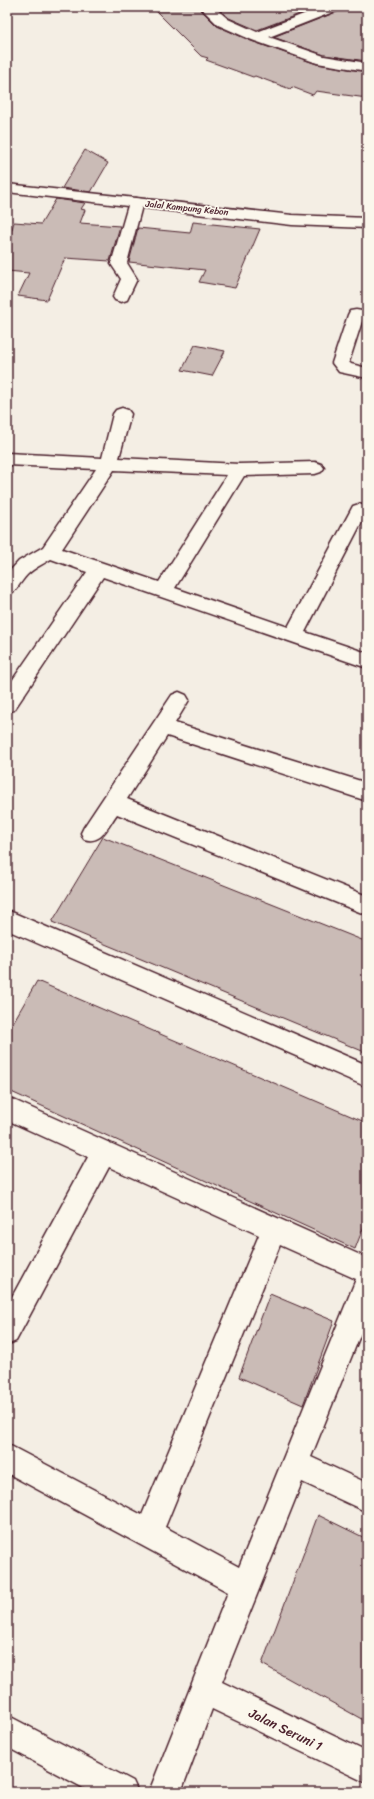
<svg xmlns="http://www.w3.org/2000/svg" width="374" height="1799" font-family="Sriracha,sans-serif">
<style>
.building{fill:#cabbb6;stroke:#4a1f2b}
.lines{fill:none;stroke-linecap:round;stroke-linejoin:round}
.street-casing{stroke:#4a1f2b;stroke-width:3}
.secondary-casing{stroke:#4a1f2b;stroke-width:3}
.street{fill:#fbf7ec;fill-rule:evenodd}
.secondary{fill:#fbf7ec;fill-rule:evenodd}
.labels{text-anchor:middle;stroke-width:3.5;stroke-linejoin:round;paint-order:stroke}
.far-street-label{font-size:9px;fill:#4a1f2b;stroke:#fbf7ec}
.near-street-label{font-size:13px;fill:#4a1f2b;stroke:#fbf7ec}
</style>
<rect width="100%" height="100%" fill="#f4eee4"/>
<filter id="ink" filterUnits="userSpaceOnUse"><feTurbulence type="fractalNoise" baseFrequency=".025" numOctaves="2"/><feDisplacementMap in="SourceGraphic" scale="8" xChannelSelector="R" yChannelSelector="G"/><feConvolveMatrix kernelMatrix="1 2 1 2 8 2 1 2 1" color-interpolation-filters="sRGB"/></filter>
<g filter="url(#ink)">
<g class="building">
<path d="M152 7H198L217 26 251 41 317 64 367 72V98L316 91 313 95 292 87 290 89 255 76 253 77 206 60 208 58 201 56Z"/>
<path d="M216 7H318L257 30 229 18Z"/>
<path d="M340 7H367V61L324 55 273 37 339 11Z"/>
<path d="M85 150 108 163 91 192 62 188Z"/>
<path d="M56 199 85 203 81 209 85 210 80 223 120 226 110 261 65 258 47 300 18 296 29 273 7 271V246L14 222 41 224Z"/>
<path d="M193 222 260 229 235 288 199 282 205 270 129 262 138 228 190 233Z"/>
<path d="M195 345 225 351 212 376 182 370Z"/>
<path d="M103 837 367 942V1053L52 922Z"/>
<path d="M37 981 367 1123V1218L355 1249 7 1090V1033Z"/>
<path d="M270 1294 334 1321 303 1405 239 1377Z"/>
<path d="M318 1515 367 1539V1722L262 1664Z"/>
</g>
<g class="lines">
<defs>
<g id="street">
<path d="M200 7H214L228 19 257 32 322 7H339L338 10 269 37 324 56 367 63V71L317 63 252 40 218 25Z"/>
<path d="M136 198 141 199 143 202 127 263 137 279 127 300 121 302 115 300 113 297 121 279 111 264 129 202 131 199Z"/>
<path d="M356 310 362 311 364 315 349 362 351 364 367 368V378L339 372 332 363 348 315 350 311Z"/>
<path d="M122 408 128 410 131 414 119 458 239 464 315 462 321 464 324 468 321 472 315 474 244 476 175 588 288 627 353 506 359 504 365 506 367 512 305 632 367 653V668L103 577 14 710 7 712V688L87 572 51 559C43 564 34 568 27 575 20 582 17 592 7 595V574L19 561 43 547 96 469 7 465V453L102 458 113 414 116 410ZM114 470 227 475 159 582 62 549Z"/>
<path d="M179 692 186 695 189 700 175 723 367 783V801L167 736 127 799 367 896V915L117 814C108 826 102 845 84 839L81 833 84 827 172 695Z"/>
<path d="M7 910 367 1065V1087L7 930Z"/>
<path d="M7 1097 367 1258V1318L311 1457 367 1483V1512L302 1482 222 1682 367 1752V1783L212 1709 181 1792H149L228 1592 7 1473V1444L142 1515 259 1235 109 1167 16 1341 7 1345V1306L88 1157 7 1120ZM280 1245 356 1279 239 1567 165 1527Z"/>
<path d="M7 1715 133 1781 138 1792H91L7 1747Z"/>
</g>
<path id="secondary" d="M7 184 292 215 367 218V228L292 225 7 192Z"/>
</defs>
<use href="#street" class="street-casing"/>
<use href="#secondary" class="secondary-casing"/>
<use href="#street" class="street"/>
<use href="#secondary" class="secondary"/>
</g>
</g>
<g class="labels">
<g class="far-street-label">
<text transform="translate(187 208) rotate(6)" y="3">Jalal Kampung Kebon</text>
</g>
<g class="near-street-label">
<text transform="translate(286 1729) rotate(26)" y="5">Jalan Seruni 1</text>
</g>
</g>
<rect width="374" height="1799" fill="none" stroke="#fbf7ec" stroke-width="24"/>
<rect x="12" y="12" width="350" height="1775" fill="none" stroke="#4a1f2b" stroke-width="1.5" filter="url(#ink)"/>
</svg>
